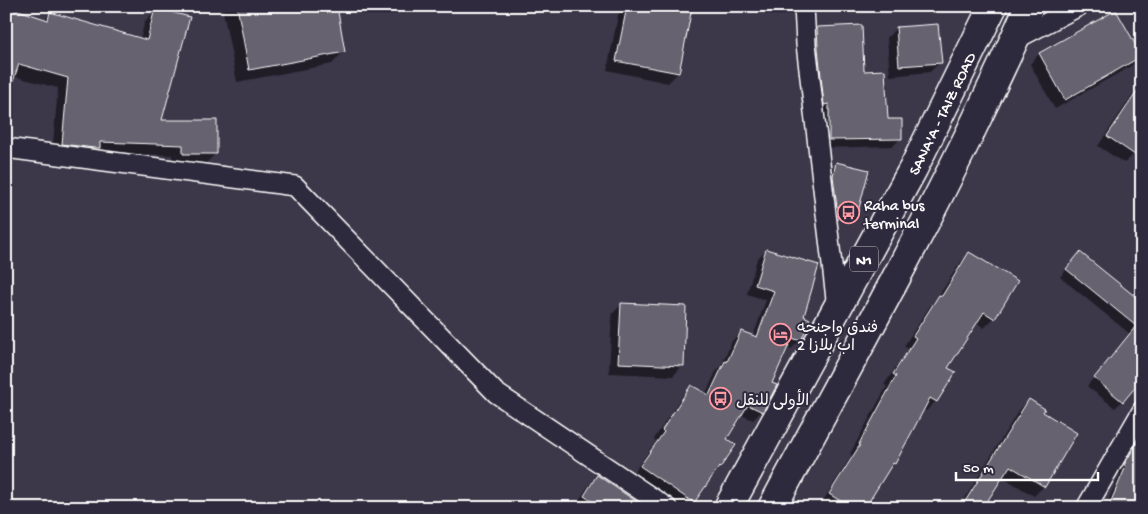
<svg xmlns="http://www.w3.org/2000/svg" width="1148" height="514" font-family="'Gochi Hand','Playpen Sans Arabic',sans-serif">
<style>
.shadow{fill:#0007}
.building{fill:#666270;stroke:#fff}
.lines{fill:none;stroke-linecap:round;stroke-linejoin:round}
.minor-casing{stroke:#fff;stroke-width:22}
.trunk-casing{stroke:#fff;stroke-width:31}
.minor{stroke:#2f2a3d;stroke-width:19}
.trunk{stroke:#2f2a3d;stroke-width:28}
.labels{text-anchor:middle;stroke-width:4;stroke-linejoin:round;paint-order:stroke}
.shield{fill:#2f2a3d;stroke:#c1bfc5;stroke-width:1}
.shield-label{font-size:15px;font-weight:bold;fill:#fff}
.street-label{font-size:16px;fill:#fff;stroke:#2f2a3d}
.poi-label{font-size:16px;fill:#fff;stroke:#2f2a3d;text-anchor:start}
</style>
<rect width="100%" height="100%" fill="#3c3749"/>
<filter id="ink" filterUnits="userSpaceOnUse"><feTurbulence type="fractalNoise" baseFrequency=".02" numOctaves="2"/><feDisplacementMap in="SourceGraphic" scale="10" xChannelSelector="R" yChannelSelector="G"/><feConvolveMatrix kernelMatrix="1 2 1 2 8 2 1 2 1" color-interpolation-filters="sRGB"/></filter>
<g filter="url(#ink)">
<g class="shadow">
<path d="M227 6H335L344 51 332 64 237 82 223 11Z"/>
<path d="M620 6H678V73L668 83 607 70Z"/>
<path d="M6 7 44 20 50 13 140 40 145 21 156 10 161 121 216 153 205 164H172V155L94 153 52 155 58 88 13 76 6 96Z"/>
<path d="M1116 11 1141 56 1131 66 1055 109 1030 64 1039 54Z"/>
<path d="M817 28 862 72 887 121 901 138 893 146 822 148 809 36Z"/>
<path d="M896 28 940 62 930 72 890 76 887 38Z"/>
<path d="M1142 81V142L1134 154 1124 163 1098 146Z"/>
<path d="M837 164 857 212 851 218 830 213V170Z"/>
<path d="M766 250 802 317 800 340 791 349 787 347 771 384 762 411 753 420 740 414 725 440 719 467 712 474 693 502 687 508H679L632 475 656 441 654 439 683 395 692 386 705 395 716 372 721 366 732 341 741 332 753 337 766 300 747 294 757 259Z"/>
<path d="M970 253 994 318 984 328 976 322 946 368 936 401 926 411 923 409 894 463 889 468 863 508H827L821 504 852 455 850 454 887 386 884 385 908 349 904 346 930 306 938 297 960 263Z"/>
<path d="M1080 254 1142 303 1122 401 1115 408 1087 386 1130 334 1060 277Z"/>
<path d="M622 304 682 366 673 376 609 373 612 314Z"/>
<path d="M1029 400 1041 413 1044 486 1034 496 1001 476 982 508H959L1019 410Z"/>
<path d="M1137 444V508H1105L1120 474 1118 473 1130 451Z"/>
<path d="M598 476 644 508H581L576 505 589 485Z"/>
</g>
<g class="building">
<path d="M6 6 48 20 50 12 147 40 155 8 190 17 162 120H217V154H183V145L100 142V148H94L62 144 68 78 19 64 9 93 6 92Z"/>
<path d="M237 6H337L345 52 249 70Z"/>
<path d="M627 6H684L692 8 679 73 616 61Z"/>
<path d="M1116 10 1142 56 1065 100 1039 53Z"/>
<path d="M938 24 942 63 899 66 896 27Z"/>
<path d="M862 25 864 71 885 70 888 119H902V139L829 140V104L824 105 818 48 817 27Z"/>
<path d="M1142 84V144L1135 155 1107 136Z"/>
<path d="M836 162 869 170 858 212 837 207 833 176Z"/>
<path d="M766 249 819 265 804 316 810 319 801 341 792 338 772 383 777 385 763 412 748 405 727 439 736 445 720 468 719 467 694 503 640 466 664 432 662 430 691 385 709 395 725 361 727 362 741 331 757 337 774 291 755 285Z"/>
<path d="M969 252 1018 281 995 319 984 312 948 368 956 372 937 402 930 398 895 464 893 463 865 508H852L829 494 860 445 859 444 896 376 893 374 916 338 913 336 939 295 942 296Z"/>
<path d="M1080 252 1142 302V379L1123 402 1094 378 1136 326 1066 269Z"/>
<path d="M621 303 686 306 684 366 618 363Z"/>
<path d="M1029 399 1045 409 1043 412 1077 433 1045 487 1010 466 983 508H961Z"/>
<path d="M1142 434V499L1138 508H1108L1126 466 1124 465Z"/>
<path d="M597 475 646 508H602L584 496Z"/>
</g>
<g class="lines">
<defs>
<g id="minor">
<path d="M804 6 806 44 837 307"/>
<path d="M1016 39 1079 6"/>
<path d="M6 148 295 186 496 393 667 508"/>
<path d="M1086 508 1142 411"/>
</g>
<g id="trunk">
<path d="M728 508 913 169 993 6"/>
<path d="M772 508C839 383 908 260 970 133 990 91 1011 49 1029 6"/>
</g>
</defs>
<use href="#minor" class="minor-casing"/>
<use href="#trunk" class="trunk-casing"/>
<use href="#minor" class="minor"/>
<use href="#trunk" class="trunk"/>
</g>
</g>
<defs>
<symbol id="bus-ring" viewBox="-11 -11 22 22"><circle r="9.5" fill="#2f2a3d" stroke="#ff9aa2" stroke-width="1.5"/><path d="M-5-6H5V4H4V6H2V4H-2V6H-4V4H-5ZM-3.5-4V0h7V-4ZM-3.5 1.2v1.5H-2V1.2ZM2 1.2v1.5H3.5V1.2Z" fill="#ff9aa2"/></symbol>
<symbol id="hotel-ring" viewBox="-11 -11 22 22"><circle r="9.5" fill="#2f2a3d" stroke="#ff9aa2" stroke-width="1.5"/><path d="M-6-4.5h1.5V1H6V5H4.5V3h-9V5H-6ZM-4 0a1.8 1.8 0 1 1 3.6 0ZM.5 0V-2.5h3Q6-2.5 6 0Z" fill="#ff9aa2"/></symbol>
</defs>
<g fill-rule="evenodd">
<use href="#bus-ring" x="836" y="200" width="25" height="25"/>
<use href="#hotel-ring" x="768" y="322" width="25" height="25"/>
<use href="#bus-ring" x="708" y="386" width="25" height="25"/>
</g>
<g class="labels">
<rect class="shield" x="850" y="246.5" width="28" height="25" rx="4"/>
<g class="shield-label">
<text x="864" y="264">N1</text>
</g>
<g class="street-label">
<text transform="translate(941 113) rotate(-64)" y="6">SANA'A - TAIZ ROAD</text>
</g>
<g class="poi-label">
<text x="864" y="210">Raha bus<tspan x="864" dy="18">terminal</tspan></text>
<text x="797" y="332">فندق واجنحه<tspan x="797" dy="18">اب بلازا 2</tspan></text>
<text x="736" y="405">الأولى للنقل</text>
</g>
</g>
<rect width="1148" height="514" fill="none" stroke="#2f2a3d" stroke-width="25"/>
<rect x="12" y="12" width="1123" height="489" fill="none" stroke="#fff" stroke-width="2" filter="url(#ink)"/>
<path d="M956 472v8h142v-8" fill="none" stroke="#ffffff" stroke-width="2.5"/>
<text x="963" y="472" font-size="15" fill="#ffffff" stroke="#2f2a3d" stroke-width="4" paint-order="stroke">50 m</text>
</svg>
